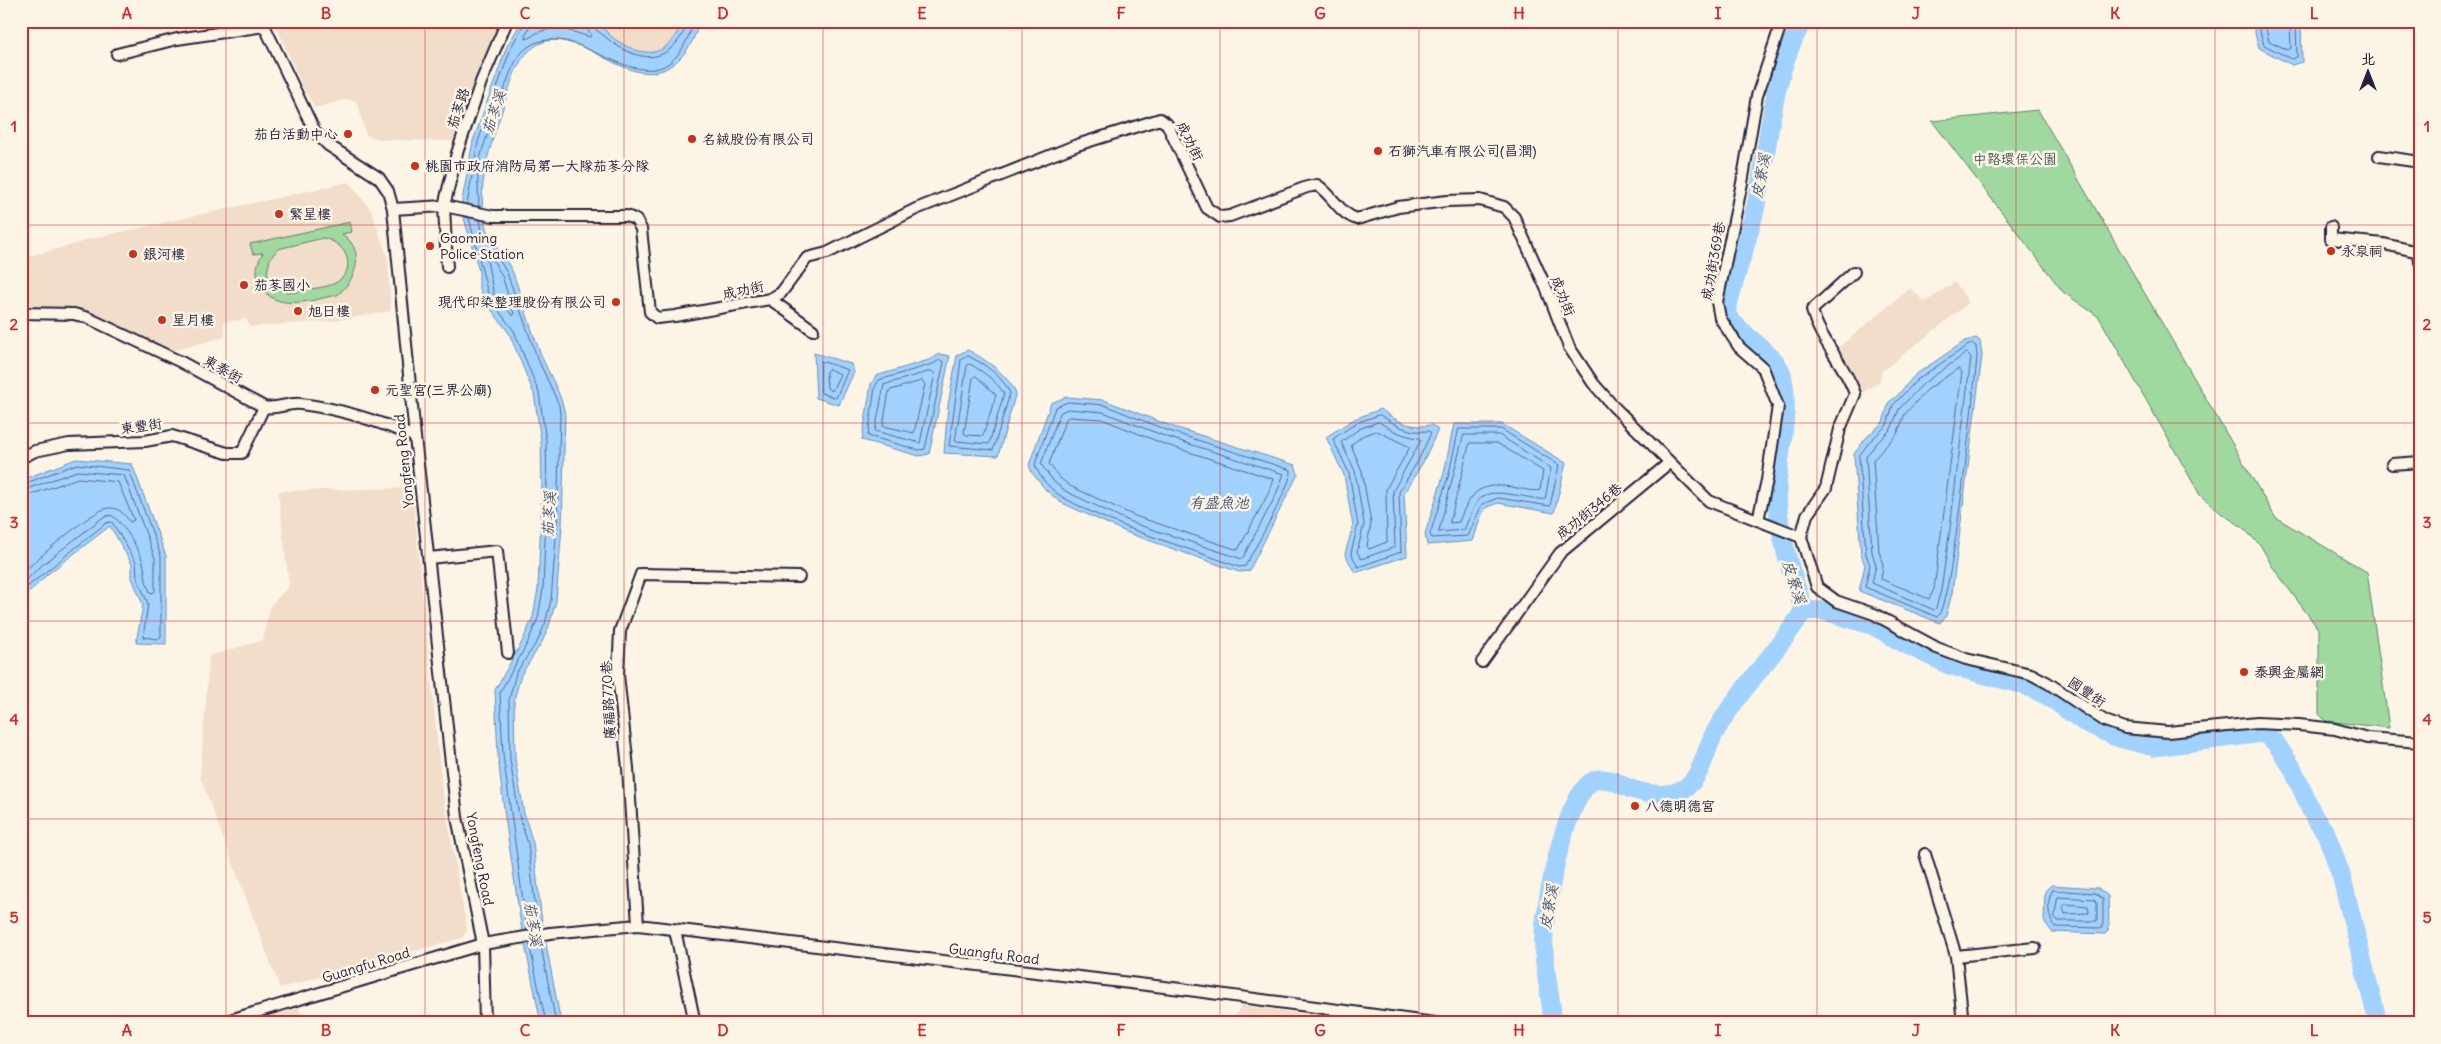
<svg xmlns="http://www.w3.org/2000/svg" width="2441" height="1044" font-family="Delius,'LXGW WenKai TC',sans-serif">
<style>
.built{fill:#f2ddcb}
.green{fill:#9fd99f;stroke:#607e6d;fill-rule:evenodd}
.water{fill:#a1d2fe;stroke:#6e8cb0}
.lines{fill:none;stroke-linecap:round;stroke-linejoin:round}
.shore{stroke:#556889;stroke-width:1}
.river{stroke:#a1d2fe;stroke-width:19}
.minor-casing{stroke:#22223b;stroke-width:14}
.minor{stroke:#fcf5e5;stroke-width:10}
.grid{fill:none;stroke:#d62828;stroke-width:1;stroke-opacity:0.55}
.poi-dot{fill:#c8321e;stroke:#fcf5e5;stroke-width:2}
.labels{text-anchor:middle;stroke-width:5;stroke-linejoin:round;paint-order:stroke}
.street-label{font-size:14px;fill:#22223b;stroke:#fcf5e5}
.poi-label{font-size:14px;fill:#22223b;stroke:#fcf5e5;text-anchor:start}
.park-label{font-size:14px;fill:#485959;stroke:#fcf5e5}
.water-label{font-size:15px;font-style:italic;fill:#485776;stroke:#fcf5e5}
.neatline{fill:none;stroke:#d62828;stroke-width:2}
.grid-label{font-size:16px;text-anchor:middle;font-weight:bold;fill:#d62828}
</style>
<rect width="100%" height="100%" fill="#fcf5e5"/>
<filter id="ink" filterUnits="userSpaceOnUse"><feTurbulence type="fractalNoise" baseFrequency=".02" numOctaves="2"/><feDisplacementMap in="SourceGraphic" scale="10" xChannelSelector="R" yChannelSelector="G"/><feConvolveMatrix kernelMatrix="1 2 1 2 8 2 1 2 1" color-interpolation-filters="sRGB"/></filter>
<g filter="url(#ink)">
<g class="built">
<path d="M274 21H507L481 68 453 141 382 140 366 135 357 102 348 99 315 108 303 88Z"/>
<path d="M594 21H682L677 34 667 47 653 53 639 51 616 40Z"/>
<path d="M349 182 371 210 388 258 391 311 334 321 250 327 246 319 224 322 225 337 167 352 105 323 21 310V258L72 245 89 239Z"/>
<path d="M1955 282 1969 303 1881 372 1880 381 1862 393 1839 347 1910 288 1925 302Z"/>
<path d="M412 488 442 788 467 930 462 938 280 988 200 777 209 656 263 640 270 606 289 586 278 491Z"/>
<path d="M1241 1005 1365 1023H1232Z"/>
<path d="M299 1007 304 1023H246H247Z"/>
</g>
<g class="green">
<path d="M2038 110 2275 517 2367 572 2389 728 2326 721 2319 714V630L2272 566 2261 546 2241 526 2222 514 2200 495 2099 317 2063 292 1932 121Z"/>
<path d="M350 222 352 232 342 234C366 250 357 280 337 295 312 300 273 314 259 283 255 272 257 262 263 253L253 254 250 244ZM323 238C348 243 359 272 333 284 327 287 317 288 310 289 288 294 277 297 267 273L270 259 278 249Z"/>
</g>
<g class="water">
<path d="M522 21C544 21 569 18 592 21 600 22 608 35 616 40 647 60 669 57 682 21H700C694 40 688 53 672 65 624 99 571 6 526 54 512 70 507 97 500 117 488 153 476 189 486 228 490 242 507 258 513 273 523 300 530 328 541 355 549 375 562 394 565 415L562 526 556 601 549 626 542 642 521 675 514 700 515 759 524 814 533 843 542 923 561 1023H541L521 925 504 810 498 756 495 690 522 642 533 617 538 589 542 491 541 441 534 394 509 333 484 300 479 286V271L464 218 462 201 473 141 507 46Z"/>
<path d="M2252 21H2301L2302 62 2292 65 2259 48Z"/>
<path d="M1976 338 1980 341 1982 356 1952 593 1946 616 1940 623 1859 591 1865 565 1861 555 1854 454 1866 438 1883 422 1889 402 1896 397 1915 375 1965 341Z"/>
<path d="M968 350C988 361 1005 373 1016 392L998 456 944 453 948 405 957 355Z"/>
<path d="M814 353 851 364 854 372 839 405 816 398Z"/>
<path d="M939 354 950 356 929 454 919 456 862 440 871 384 876 376 932 359Z"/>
<path d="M1066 397 1104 400 1171 426 1295 465 1298 474 1249 571 1239 572 1128 533 1060 502 1046 490 1032 473 1029 465 1051 403Z"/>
<path d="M1381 409C1398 423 1411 428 1432 425L1438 430 1422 464 1404 493 1407 556 1355 573 1345 554 1353 526 1344 475 1326 437 1354 419Z"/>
<path d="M1454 424H1502L1566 463 1554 513 1498 503 1487 507 1481 516 1473 541 1427 545 1425 534 1444 473Z"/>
<path d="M76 459 132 464 166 556V644L136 643 143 605 132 578V564L110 526 49 573 24 597 21 596V480Z"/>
<path d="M2051 885 2098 888 2108 896 2109 929 2105 934 2052 932 2044 921 2045 891Z"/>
</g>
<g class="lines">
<g class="shore">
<path d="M532 21 525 36 526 39C530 38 533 35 537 33 556 24 572 32 590 37L591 34 586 28 585 21"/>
<path d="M591 21C592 28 598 31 603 35 625 54 656 69 677 42 682 36 686 29 687 21"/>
<path d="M2257 21 2264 45 2292 59 2297 57 2296 21"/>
<path d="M2264 21 2269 41 2288 50 2291 48 2290 21"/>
<path d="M467 204 478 142 511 48 525 21"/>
<path d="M479 207C479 196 477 184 478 173 479 151 493 121 501 100 506 84 511 66 522 52 574 0 659 138 694 21"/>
<path d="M469 218 489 298 514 331 539 393 546 441 547 491 543 589 538 618 527 644 500 692 503 755 527 930"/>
<path d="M480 220 482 231 507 273 537 357 559 405 560 415 557 526 551 600 545 624 538 640 516 673 509 700 510 760 519 815 528 844 538 929"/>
<path d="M489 257 492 258 502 276 514 314 513 316 494 295 487 260Z"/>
<path d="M1973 344 1976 346 1977 357C1974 389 1952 607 1937 617L1865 587 1870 565 1866 554 1859 456 1870 441 1887 425 1893 405 1918 379 1967 346Z"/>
<path d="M1967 353 1971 357 1949 536 1941 590 1936 608 1934 610 1872 583 1876 565 1872 552 1866 457 1875 445 1891 429 1899 409 1923 384Z"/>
<path d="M968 356C985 364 1002 376 1010 393L993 450 949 446 961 360Z"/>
<path d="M940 360 944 362 925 449 919 450 868 436 875 387 879 380 933 364Z"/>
<path d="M821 361 848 370 836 398 821 393Z"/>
<path d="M970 364C982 371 997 381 1004 394L989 444 955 441 967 366Z"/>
<path d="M829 369 840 374 832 391 827 388 826 372Z"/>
<path d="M1958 369 1962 372 1934 589 1929 599 1881 579 1883 565 1879 551 1873 460 1897 434 1905 414 1927 390Z"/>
<path d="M932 371 935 374 920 443 875 431 884 385Z"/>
<path d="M976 376 996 395 983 436 966 435 964 433 973 378Z"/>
<path d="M922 381 925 384 914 433 883 426 889 391Z"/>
<path d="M1068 402 1104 405 1169 431 1291 470C1294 480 1253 552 1245 566L1239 567C1181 545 1119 529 1064 498 1053 492 1038 477 1035 464L1055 408Z"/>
<path d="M1068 409 1103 412 1167 437 1284 474 1275 497 1242 559 1133 523 1067 492 1054 482 1041 464 1060 413Z"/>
<path d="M1380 415C1398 426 1406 433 1429 431L1431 433 1418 461 1399 492 1401 552 1358 567 1351 553 1358 525 1349 473 1333 439 1356 423Z"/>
<path d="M1069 417 1102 419 1164 444 1273 479 1268 494 1238 550 1135 516 1070 486 1059 477 1049 464 1066 419Z"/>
<path d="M1379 422C1393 431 1403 436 1419 438L1421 440 1393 491 1395 547 1361 559 1357 552 1364 524 1355 471 1341 442 1359 429Z"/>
<path d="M1459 429H1501L1559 465 1550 506 1498 498 1482 504 1468 536 1432 538 1430 534 1449 474Z"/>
<path d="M1377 431 1410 447 1386 489 1387 542 1369 549 1367 546 1371 523 1362 471 1351 445 1362 436Z"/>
<path d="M1464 435H1499L1551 468 1545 499C1538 500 1529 497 1522 496 1479 489 1480 493 1464 530L1439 532Z"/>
<path d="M1470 443H1497L1543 471 1540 490C1533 492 1524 489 1517 488 1481 481 1471 490 1459 522L1450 523Z"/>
<path d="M21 485 77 464 129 470 161 556V637L158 639 143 637 148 604 137 577 136 562 112 522 106 523 21 592"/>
<path d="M21 491 77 471 124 475 155 558V591L153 593 150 592C144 578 146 575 143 562 140 551 120 517 110 515L102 518 42 565 21 585"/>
<path d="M21 498 78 478 118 482 134 520 130 522C124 514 119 507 108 508 93 509 34 562 21 574"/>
<path d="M2053 890 2095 893 2103 899V928L2055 927C2048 919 2046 899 2053 890Z"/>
<path d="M2058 897 2094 899 2097 902V921H2058L2055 917Z"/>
<path d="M2066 904 2088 906 2089 913 2065 914 2063 907Z"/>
<path d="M540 941 556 1023"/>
<path d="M529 943 546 1023"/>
</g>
<g class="river">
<path d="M1803 21C1771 75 1770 141 1757 201 1749 239 1734 276 1726 314 1738 333 1777 354 1782 375 1792 414 1776 457 1777 496 1779 536 1791 573 1804 610"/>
<path d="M1804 610 1824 611 1874 626 1905 644 1949 665 2024 685 2048 696 2084 722 2116 737 2154 747 2263 733 2275 742 2292 767 2314 817 2326 833 2341 875 2378 1023"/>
<path d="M1551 1023 1552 1012C1549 987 1542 958 1544 933 1545 906 1567 781 1599 779 1614 778 1621 786 1634 790 1651 795 1670 798 1685 788 1703 775 1705 750 1715 732 1740 688 1777 653 1804 610"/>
</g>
<defs>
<g id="minor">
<path d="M262 21 315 132 328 145 379 178 388 191 393 209 415 437 457 817 483 944 485 1023"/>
<path d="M117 54 177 39 265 26"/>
<path d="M2379 156 2420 162"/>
<path d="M393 209 444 206 493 216H627L636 220 641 229 650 312 657 318 675 316 770 299 781 293 807 258 827 253 916 209 1077 145 1160 119 1167 124 1207 208 1220 217 1230 216 1307 187 1317 185C1332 194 1339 214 1357 219L1398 207 1447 201 1480 200 1504 207 1514 217 1547 290 1569 347 1593 383 1613 406 1709 501 1801 537 1817 587 1836 601 1874 614 1937 648 1966 659 2031 674 2048 683 2105 721 2125 728 2168 732 2257 723 2299 725 2335 729 2367 738 2420 742"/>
<path d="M2331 227V239L2384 244 2419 252 2420 262"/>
<path d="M447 267 444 206 457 153 481 82 507 21"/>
<path d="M770 299 813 330"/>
<path d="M21 313 74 314 88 318 181 362 264 407C277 410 288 402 301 404 341 409 379 421 415 437"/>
<path d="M21 458 35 451 69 444 145 441 172 436 227 453H242L264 407"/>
<path d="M2392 464 2420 462"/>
<path d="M1758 520 1767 480 1778 406 1763 368 1739 347 1720 318 1717 302 1742 183 1757 96 1782 21"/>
<path d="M1801 537 1807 515 1826 488 1840 429 1855 394C1845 364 1820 341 1812 310L1854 272"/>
<path d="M429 558 497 551 508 653"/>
<path d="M1482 662 1560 553 1669 463"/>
<path d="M1925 854 1956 956 1963 1023"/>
<path d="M638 925 628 768 618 675 620 631 641 574 799 577"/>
<path d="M675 930 695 1023"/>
<path d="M1956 956 2035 948"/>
<path d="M220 1023 483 944 550 933 638 925 1181 989 1435 1023"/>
</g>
</defs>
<use href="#minor" class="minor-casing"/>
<use href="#minor" class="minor"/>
</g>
</g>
<path class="grid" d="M226 21V1023M425 21V1023M624 21V1023M823 21V1023M1022 21V1023M1220 21V1023M1419 21V1023M1618 21V1023M1817 21V1023M2016 21V1023M2215 21V1023M21 225H2420M21 423H2420M21 621H2420M21 819H2420"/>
<g class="poi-dot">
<circle cx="348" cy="134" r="5"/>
<circle cx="692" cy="139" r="5"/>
<circle cx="1378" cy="151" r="5"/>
<circle cx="415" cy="166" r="5"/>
<circle cx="279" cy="214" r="5"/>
<circle cx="430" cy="246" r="5"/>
<circle cx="2331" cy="251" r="5"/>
<circle cx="133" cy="254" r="5"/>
<circle cx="244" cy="285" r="5"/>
<circle cx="616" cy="302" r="5"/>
<circle cx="298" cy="311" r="5"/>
<circle cx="162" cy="320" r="5"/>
<circle cx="375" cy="390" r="5"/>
<circle cx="2244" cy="672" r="5"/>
<circle cx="1635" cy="806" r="5"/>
</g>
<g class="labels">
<g class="street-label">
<text transform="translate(458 108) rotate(-72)" y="5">茄苳路</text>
<text transform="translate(1190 141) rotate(63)" y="5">成功街</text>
<text transform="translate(1713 261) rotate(-80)" y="5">成功街369巷</text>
<text transform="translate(743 290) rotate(-12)" y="5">成功街</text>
<text transform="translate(1563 296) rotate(68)" y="5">成功街</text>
<text transform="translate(223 369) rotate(29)" y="5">東泰街</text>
<text transform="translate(141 426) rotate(-8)" y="5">東豐街</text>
<text transform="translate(404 461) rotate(-96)" y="5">Yongfeng Road</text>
<text transform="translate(1589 511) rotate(-39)" y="5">成功街346巷</text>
<text transform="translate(2087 692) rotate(34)" y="5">國豐街</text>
<text transform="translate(608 700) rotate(-93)" y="5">廣福路770巷</text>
<text transform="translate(480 859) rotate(79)" y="5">Yongfeng Road</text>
<text transform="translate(994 954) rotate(7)" y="5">Guangfu Road</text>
<text transform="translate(366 965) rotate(-17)" y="5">Guangfu Road</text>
</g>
<g class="poi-label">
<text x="338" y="139" text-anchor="end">茄白活動中心</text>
<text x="702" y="144">名絨股份有限公司</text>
<text x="1388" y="156">石獅汽車有限公司(昌潤)</text>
<text x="425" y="171">桃園市政府消防局第一大隊茄苳分隊</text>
<text x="289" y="219">繁星樓</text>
<text x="440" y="243">Gaoming<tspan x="440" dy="16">Police Station</tspan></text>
<text x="2341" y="256">永泉祠</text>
<text x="143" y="259">銀河樓</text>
<text x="254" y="290">茄苳國小</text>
<text x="606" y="307" text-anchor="end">現代印染整理股份有限公司</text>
<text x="308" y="316">旭日樓</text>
<text x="172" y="325">星月樓</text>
<text x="385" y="395">元聖宮(三界公廟)</text>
<text x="2254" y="677">泰興金屬網</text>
<text x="1645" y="811">八德明德宮</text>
</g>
<g class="park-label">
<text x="2015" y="164">中路環保公園</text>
</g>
<g class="water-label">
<text transform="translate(494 112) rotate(-72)" y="5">茄苳溪</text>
<text transform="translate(1761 176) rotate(-79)" y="5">皮寮溪</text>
<text x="1219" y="508">有盛魚池</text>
<text transform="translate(549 514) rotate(-87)" y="5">茄苳溪</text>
<text transform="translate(1794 582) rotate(72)" y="5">皮寮溪</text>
<text transform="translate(1549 907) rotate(-80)" y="5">皮寮溪</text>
<text transform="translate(533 924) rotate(81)" y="5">茄苳溪</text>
</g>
</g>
<rect width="2441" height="1044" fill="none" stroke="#fcf5e5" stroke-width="55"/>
<g transform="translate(2368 72)" stroke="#fcf5e5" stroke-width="4" paint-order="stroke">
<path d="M0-4L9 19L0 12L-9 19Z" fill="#22223b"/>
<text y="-8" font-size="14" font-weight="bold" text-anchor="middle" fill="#22223b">北</text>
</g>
<rect x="28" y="28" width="2386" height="988" class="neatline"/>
<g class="grid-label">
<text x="127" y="19">A</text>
<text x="326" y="19">B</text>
<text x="525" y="19">C</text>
<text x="723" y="19">D</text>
<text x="922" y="19">E</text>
<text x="1121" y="19">F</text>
<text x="1320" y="19">G</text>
<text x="1519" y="19">H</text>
<text x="1718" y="19">I</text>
<text x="1916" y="19">J</text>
<text x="2115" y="19">K</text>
<text x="2314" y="19">L</text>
<text x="14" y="132">1</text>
<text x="2427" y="132">1</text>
<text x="14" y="330">2</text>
<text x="2427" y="330">2</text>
<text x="14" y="528">3</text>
<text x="2427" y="528">3</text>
<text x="14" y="725">4</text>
<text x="2427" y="725">4</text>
<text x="14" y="923">5</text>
<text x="2427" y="923">5</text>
<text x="127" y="1036">A</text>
<text x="326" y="1036">B</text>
<text x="525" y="1036">C</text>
<text x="723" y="1036">D</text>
<text x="922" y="1036">E</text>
<text x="1121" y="1036">F</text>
<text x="1320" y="1036">G</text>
<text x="1519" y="1036">H</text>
<text x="1718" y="1036">I</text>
<text x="1916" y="1036">J</text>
<text x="2115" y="1036">K</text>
<text x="2314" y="1036">L</text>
</g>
</svg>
